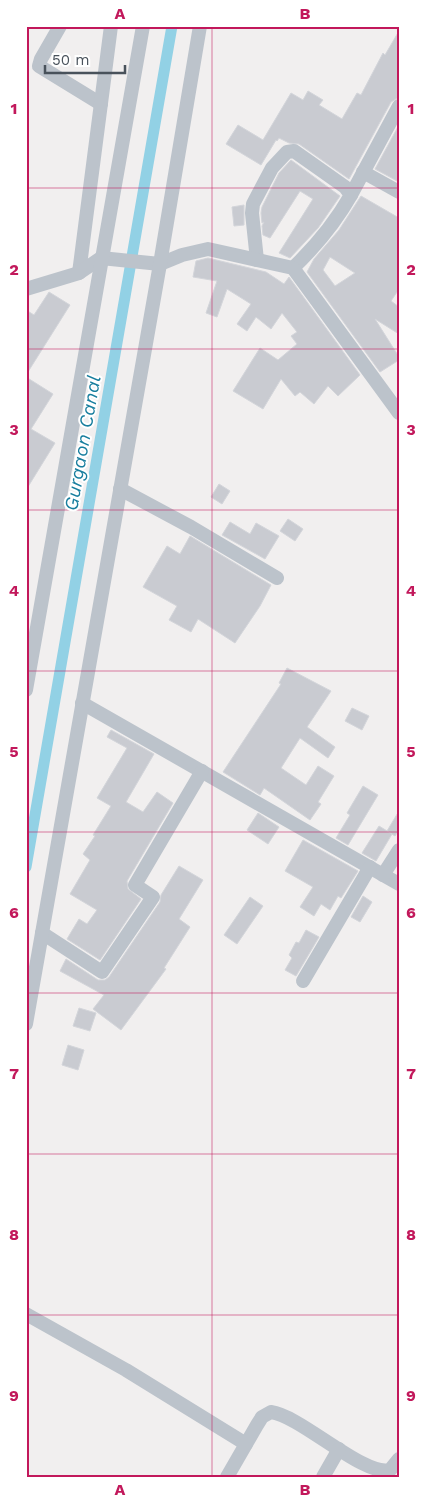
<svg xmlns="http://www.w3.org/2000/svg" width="425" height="1503" font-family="'Work Sans',sans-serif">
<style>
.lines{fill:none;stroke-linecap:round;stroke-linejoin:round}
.canal{stroke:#92d1e5;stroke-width:11}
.building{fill:#c9cbd1;stroke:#d3d5da;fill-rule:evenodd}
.minor{stroke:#bcc3cb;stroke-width:14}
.grid{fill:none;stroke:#c2185b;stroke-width:1;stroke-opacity:0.55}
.labels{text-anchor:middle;stroke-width:4;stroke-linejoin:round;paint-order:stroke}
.water-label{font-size:19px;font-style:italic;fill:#187e9e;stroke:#fff}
.neatline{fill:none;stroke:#c2185b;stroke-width:2}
.grid-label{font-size:16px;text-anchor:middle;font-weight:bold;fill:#c2185b}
</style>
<rect width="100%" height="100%" fill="#f1efef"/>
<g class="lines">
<path class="canal" d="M26 867 172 26"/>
</g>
<g class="building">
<path d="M399 31V97L391 102 349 179 299 144 289 143 279 138 277 141 276 140 261 165 226 144 238 125 263 140 291 93 303 100 308 91 323 100 319 105 342 119 357 93 361 95 383 53 385 55Z"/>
<path d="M399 125V182L375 169Z"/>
<path d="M291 160 340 196 318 228 290 258 279 253 313 199 300 191 270 238 263 235 262 226 264 222 262 223 261 213 262 207 279 173Z"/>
<path d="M361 196 399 218V289L391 301 399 307V334L375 319 399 357V360L380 372 307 272 314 259 339 230ZM330 257 355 273 335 286 323 270Z"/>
<path d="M244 205V225L234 226 232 207Z"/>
<path d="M208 258 266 272 284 284 289 277 360 375 338 396 328 386 314 404 300 392 295 396 281 379 263 409 233 391 260 348 278 360 297 344 291 336 297 332 282 313 271 329 256 317 247 331 237 324 251 304 227 289 217 317 206 313 217 281 193 277 196 261Z"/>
<path d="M49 292 70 305 26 375V310L34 315Z"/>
<path d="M26 377 53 394 31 429 55 443 26 490Z"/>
<path d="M219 484 230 491 222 504 211 497Z"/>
<path d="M288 519 303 529 295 541 280 531Z"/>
<path d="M230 522 250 534 256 523 279 536 265 559 222 535Z"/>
<path d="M190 536 271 585 260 606 235 643 198 619 191 632 169 620 177 606 143 587 167 546 180 554Z"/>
<path d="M287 668 331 691 307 727 335 747 328 758 300 738 281 768 306 785 318 766 334 776 318 802 321 804 310 820 264 788 260 795 223 772 281 684 279 683Z"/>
<path d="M352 708 369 716 362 730 345 721Z"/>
<path d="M111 730 154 754 126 802 143 812 157 792 173 803 127 881 128 889 141 899 100 960 67 939 79 919 87 924 97 910 70 894 90 860 83 854 95 836 93 835 111 806 97 798 127 748 107 737Z"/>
<path d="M363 786 378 795 348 845 336 838 350 815 347 813Z"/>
<path d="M399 811V830L395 836 387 831Z"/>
<path d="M258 813 279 827 268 844 247 830Z"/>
<path d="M379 826 392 834 376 861 362 853Z"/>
<path d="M303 840 358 871 341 898 338 896 330 910 321 904 314 916 300 907 313 887 285 871Z"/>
<path d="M179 866 203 880 179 919 190 927 164 968 166 969 121 1030 93 1009 104 995 60 971 66 959 98 980H105L109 977 160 902 161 895Z"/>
<path d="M363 896 372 902 360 922 351 917Z"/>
<path d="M250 897 263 906 237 944 224 935Z"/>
<path d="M306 930 319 937 296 976 285 970 292 958 289 955 296 942 299 943Z"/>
<path d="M79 1008 96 1013 90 1031 73 1026Z"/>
<path d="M68 1045 84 1050 78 1070 62 1065Z"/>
</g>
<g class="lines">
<g class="minor">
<path d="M60 26 41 59 39 66 101 104"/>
<path d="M363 172 399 192"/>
<path d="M351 195 399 106"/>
<path d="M257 260 252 213 253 204 272 168 287 152 294 151 345 187 351 195C335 223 317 245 293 268"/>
<path d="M79 273 111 26"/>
<path d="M26 289 79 273 101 258 160 264 182 255 208 249 293 268 399 413"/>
<path d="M120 489 191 527 277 578"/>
<path d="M26 690 143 26"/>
<path d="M82 703 399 884"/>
<path d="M383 875 399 850"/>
<path d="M42 933 102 972 153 897 135 885 202 771"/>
<path d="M303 981 370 867"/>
<path d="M26 1024 160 264 200 26"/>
<path d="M26 1314 126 1370 246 1444"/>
<path d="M227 1477 257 1425 262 1417 271 1412C301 1416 364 1477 390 1470L399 1459"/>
<path d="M323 1477 339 1449"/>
</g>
</g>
<path class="grid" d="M212 26V1477M26 188H399M26 349H399M26 510H399M26 671H399M26 832H399M26 993H399M26 1154H399M26 1315H399"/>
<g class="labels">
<g class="water-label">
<text transform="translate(82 443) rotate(-80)" y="7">Gurgaon Canal</text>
</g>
</g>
<rect width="425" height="1503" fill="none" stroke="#ffffff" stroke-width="55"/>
<path d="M45 65v8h80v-8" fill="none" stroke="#49525b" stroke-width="2.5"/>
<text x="52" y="65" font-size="15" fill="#49525b" stroke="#ffffff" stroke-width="4" paint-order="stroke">50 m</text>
<rect x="28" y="28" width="370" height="1448" class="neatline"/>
<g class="grid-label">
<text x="120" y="19">A</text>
<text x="305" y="19">B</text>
<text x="14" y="114">1</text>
<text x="411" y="114">1</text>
<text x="14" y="275">2</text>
<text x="411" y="275">2</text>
<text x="14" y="435">3</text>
<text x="411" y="435">3</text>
<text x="14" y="596">4</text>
<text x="411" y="596">4</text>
<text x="14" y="757">5</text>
<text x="411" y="757">5</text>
<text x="14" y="918">6</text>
<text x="411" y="918">6</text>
<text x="14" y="1079">7</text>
<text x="411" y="1079">7</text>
<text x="14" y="1240">8</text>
<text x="411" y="1240">8</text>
<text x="14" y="1401">9</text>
<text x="411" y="1401">9</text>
<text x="120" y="1495">A</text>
<text x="305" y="1495">B</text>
</g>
</svg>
